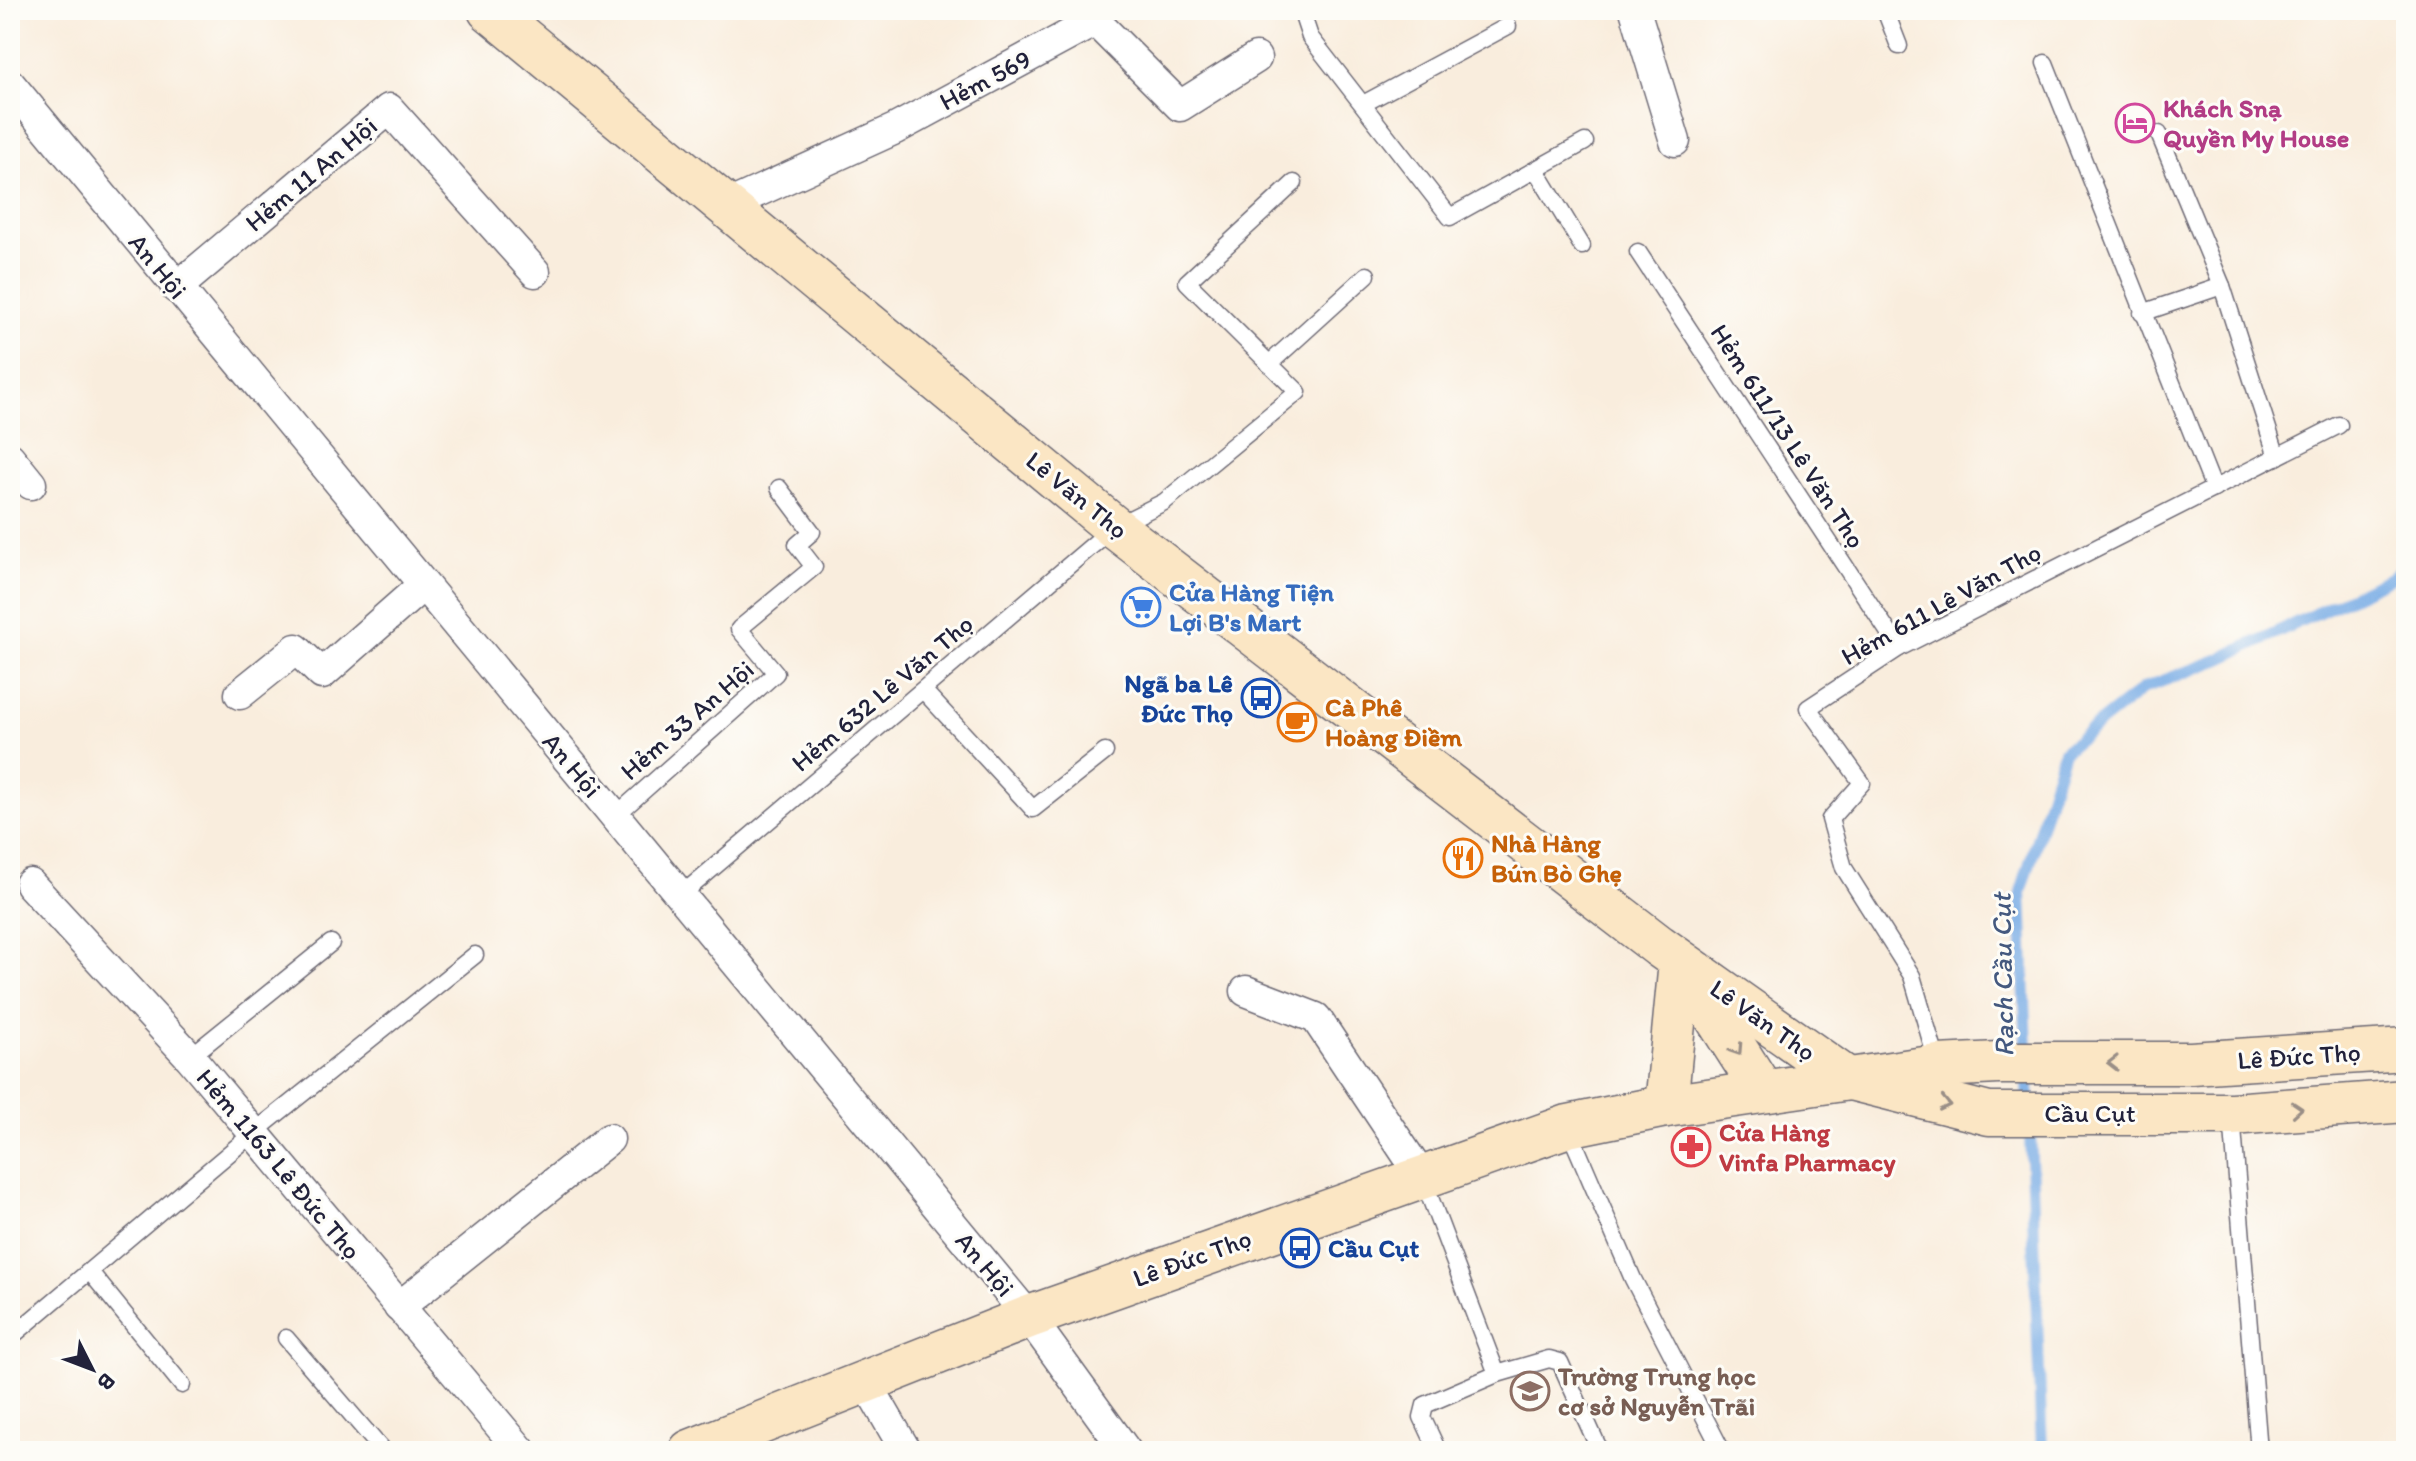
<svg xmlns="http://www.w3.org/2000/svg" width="2416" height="1461" font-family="Itim,sans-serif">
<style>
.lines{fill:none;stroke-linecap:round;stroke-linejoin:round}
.stream{stroke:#78ace5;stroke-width:12}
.lane-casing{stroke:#6d6974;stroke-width:19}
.street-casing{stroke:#6d6974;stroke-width:33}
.secondary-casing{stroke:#6d6974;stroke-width:45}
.lane{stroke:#fff;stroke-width:16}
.street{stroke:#fff;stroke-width:30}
.secondary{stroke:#fbe6c4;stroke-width:42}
.oneway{stroke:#998e86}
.labels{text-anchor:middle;stroke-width:6;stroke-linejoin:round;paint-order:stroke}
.street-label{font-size:26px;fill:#22223b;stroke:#fdfcf7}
.hotel-label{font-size:26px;font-weight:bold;fill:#b23c85;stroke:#fdfcf7;text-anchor:start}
.shop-label{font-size:26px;font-weight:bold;fill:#366cbe;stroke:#fdfcf7;text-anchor:start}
.transit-label{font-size:26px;font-weight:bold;fill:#164399;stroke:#fdfcf7;text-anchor:end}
.food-label{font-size:26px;font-weight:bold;fill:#c56008;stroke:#fdfcf7;text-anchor:start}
.health-label{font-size:26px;font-weight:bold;fill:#be3a42;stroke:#fdfcf7;text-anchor:start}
.education-label{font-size:26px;font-weight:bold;fill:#785e54;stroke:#fdfcf7;text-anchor:start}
.water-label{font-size:28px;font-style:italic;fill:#44597f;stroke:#fdfcf7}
</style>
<rect width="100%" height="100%" fill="#fdfcf7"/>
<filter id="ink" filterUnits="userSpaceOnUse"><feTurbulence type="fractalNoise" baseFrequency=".0125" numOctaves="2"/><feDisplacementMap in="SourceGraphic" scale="16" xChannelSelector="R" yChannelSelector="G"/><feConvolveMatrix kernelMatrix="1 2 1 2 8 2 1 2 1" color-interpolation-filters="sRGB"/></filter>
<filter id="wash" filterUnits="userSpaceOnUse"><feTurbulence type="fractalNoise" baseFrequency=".006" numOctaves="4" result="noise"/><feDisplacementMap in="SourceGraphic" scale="32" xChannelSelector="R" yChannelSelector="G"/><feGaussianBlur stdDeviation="1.8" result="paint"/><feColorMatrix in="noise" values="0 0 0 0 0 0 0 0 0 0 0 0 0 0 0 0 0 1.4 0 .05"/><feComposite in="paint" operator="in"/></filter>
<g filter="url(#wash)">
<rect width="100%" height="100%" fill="#f9eddd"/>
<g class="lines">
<path class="stream" d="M2042 1451 2021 892 2064 751 2144 688 2218 660 2391 578 2406 566"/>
</g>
</g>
<g filter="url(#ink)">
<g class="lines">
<defs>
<g id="lane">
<path d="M1301 10 1310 37 1450 217 1585 142"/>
<path d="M1885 10 1899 46"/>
<path d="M2045 63 2214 489"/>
<path d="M1363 104 1508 26"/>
<path d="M2159 134 2222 286 2277 457"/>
<path d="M1536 170 1582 246"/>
<path d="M1638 252 1899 648"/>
<path d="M2142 313 2222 286"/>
<path d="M1269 364 1367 275"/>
<path d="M923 690 1033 809 1105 752"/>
<path d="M615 816 776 673 739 629 814 567 797 545 812 532 779 488"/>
<path d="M680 896 1114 527 1164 502 1298 392 1187 282 1294 183"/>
<path d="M190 1057 331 943"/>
<path d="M1938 1065 1912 976 1844 868 1830 819 1862 783 1808 708 1899 648 2339 425"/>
<path d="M2232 1116 2259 1451"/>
<path d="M1568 1128 1633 1279 1722 1451"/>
<path d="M1423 1179 1497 1374 1425 1405 1422 1417 1438 1451"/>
<path d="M91 1273 182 1385"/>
<path d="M10 1324 17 1332 252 1134 475 955"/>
<path d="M286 1338 383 1451"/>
<path d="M1497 1374 1549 1359 1560 1362 1600 1451"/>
</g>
<g id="street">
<path d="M1635 10 1675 141"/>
<path d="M10 84 1029 1317 1126 1451"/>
<path d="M726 206 895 129 1095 21 1180 106 1256 58"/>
<path d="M176 288 389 109 535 272"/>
<path d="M10 458 31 484"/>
<path d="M240 694 296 649 322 674 422 586"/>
<path d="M30 884 190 1057 521 1451"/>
<path d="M1246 991 1316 1018 1422 1177"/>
<path d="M399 1307 609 1139"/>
<path d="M866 1382 906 1451"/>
</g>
<g id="secondary">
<path d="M489 10 1114 527 1659 946 1846 1078 1989 1114H2232L2406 1101"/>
<path d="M1692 980 1763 1091"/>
<path d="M1666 1106 1680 962"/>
<path d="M690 1451 1029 1317 1568 1126 1666 1106 1938 1066 1998 1063H2191L2406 1049"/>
</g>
</defs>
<use href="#lane" class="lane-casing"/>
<use href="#street" class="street-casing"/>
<use href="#secondary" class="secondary-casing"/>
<use href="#lane" class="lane"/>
<use href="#street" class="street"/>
<use href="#secondary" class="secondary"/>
</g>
<defs><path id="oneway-chevron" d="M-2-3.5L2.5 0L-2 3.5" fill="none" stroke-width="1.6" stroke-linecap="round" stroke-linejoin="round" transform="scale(2)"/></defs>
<g class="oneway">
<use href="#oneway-chevron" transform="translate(1737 1050) rotate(57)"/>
<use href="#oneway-chevron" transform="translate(2113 1063) rotate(-180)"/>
<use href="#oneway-chevron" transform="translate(1945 1104) rotate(12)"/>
<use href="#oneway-chevron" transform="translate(2297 1109) rotate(-4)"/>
</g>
</g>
<defs>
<symbol id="hotel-ring" viewBox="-11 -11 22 22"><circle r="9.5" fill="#fdfcf7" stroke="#d1479c" stroke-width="1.5"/><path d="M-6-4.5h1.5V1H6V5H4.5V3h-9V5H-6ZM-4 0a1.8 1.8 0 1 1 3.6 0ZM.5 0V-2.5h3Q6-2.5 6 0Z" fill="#d1479c"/></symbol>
<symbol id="supermarket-ring" viewBox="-11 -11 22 22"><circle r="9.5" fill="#fdfcf7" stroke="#3f7fe0" stroke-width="1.5"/><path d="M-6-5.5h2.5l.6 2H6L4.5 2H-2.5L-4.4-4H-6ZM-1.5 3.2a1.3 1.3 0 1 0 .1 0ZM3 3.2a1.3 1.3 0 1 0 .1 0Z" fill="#3f7fe0"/></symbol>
<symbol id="bus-ring" viewBox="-11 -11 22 22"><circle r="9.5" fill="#fdfcf7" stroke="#1a4fb4" stroke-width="1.5"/><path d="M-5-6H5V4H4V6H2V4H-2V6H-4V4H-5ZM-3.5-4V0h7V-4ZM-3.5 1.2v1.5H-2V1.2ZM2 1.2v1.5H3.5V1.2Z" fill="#1a4fb4"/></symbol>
<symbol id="cafe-ring" viewBox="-11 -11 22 22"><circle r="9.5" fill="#fdfcf7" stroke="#e8710a" stroke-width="1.5"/><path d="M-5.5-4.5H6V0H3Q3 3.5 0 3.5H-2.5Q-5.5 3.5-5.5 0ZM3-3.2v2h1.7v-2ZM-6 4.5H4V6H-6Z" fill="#e8710a"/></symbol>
<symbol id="restaurant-ring" viewBox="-11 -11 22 22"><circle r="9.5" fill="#fdfcf7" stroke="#e8710a" stroke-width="1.5"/><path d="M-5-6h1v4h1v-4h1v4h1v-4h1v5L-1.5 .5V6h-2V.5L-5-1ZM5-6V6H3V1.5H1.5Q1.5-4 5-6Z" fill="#e8710a"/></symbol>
<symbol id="pharmacy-ring" viewBox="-11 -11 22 22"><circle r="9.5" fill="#fdfcf7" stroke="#e0444e" stroke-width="1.5"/><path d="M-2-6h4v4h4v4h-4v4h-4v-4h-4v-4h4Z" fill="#e0444e"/></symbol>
<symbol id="school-ring" viewBox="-11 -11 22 22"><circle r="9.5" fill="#fdfcf7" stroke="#8d6e63" stroke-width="1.5"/><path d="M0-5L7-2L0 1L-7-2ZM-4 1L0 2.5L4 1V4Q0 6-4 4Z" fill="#8d6e63"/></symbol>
</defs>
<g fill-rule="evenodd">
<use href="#hotel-ring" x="2113" y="101" width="44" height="44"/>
<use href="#supermarket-ring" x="1119" y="585" width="44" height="44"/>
<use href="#bus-ring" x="1239" y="676" width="44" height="44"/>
<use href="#cafe-ring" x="1275" y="700" width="44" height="44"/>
<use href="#restaurant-ring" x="1441" y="836" width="44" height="44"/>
<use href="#pharmacy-ring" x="1669" y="1125" width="44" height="44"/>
<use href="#bus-ring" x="1278" y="1226" width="44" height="44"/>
<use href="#school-ring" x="1508" y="1369" width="44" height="44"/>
</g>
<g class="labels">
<g class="street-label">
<text transform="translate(985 80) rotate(-28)" y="9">Hẻm 569</text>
<text transform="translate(311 174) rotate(-40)" y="9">Hẻm 11 An Hội</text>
<text transform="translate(158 266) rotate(51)" y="9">An Hội</text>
<text transform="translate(1788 436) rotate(57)" y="9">Hẻm 611/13 Lê Văn Thọ</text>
<text transform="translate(1077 495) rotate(39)" y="9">Lê Văn Thọ</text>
<text transform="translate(1941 604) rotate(-29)" y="9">Hẻm 611 Lê Văn Thọ</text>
<text transform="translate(882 693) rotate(-40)" y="9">Hẻm 632 Lê Văn Thọ</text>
<text transform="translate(687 720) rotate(-41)" y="9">Hẻm 33 An Hội</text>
<text transform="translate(572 765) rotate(50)" y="9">An Hội</text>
<text transform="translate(1763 1020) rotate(35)" y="9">Lê Văn Thọ</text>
<text transform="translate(2299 1056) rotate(-4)" y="9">Lê Đức Thọ</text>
<text x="2090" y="1122">Cầu Cụt</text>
<text transform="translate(279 1164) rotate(50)" y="9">Hẻm 1163 Lê Đức Thọ</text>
<text transform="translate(1192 1258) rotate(-20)" y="9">Lê Đức Thọ</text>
<text transform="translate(985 1264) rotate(50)" y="9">An Hội</text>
</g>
<g class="hotel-label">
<text x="2163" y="117">Khách Snạ<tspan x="2163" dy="30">Quyền My House</tspan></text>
</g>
<g class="shop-label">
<text x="1169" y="601">Cửa Hàng Tiện<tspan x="1169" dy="30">Lợi B's Mart</tspan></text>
</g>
<g class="transit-label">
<text x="1233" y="692">Ngã ba Lê<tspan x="1233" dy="30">Đức Thọ</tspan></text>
<text x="1328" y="1257" text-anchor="start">Cầu Cụt</text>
</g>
<g class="food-label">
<text x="1325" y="716">Cà Phê<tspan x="1325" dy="30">Hoàng Điềm</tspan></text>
<text x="1491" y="852">Nhà Hàng<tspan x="1491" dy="30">Bún Bò Ghẹ</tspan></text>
</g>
<g class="health-label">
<text x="1719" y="1141">Cửa Hàng<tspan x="1719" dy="30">Vinfa Pharmacy</tspan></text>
</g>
<g class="education-label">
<text x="1558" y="1385">Trường Trung học<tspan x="1558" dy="30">cơ sở Nguyễn Trãi</tspan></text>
</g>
<g class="water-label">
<text transform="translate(2002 975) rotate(-91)" y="10">Rạch Cầu Cụt</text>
</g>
</g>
<rect width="2416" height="1461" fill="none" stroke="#fdfcf7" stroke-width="40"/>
<g transform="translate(92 1369) rotate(132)" stroke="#fdfcf7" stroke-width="6" paint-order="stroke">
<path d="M0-6L14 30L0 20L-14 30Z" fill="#22223b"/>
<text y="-12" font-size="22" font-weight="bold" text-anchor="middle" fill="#22223b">B</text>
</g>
</svg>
